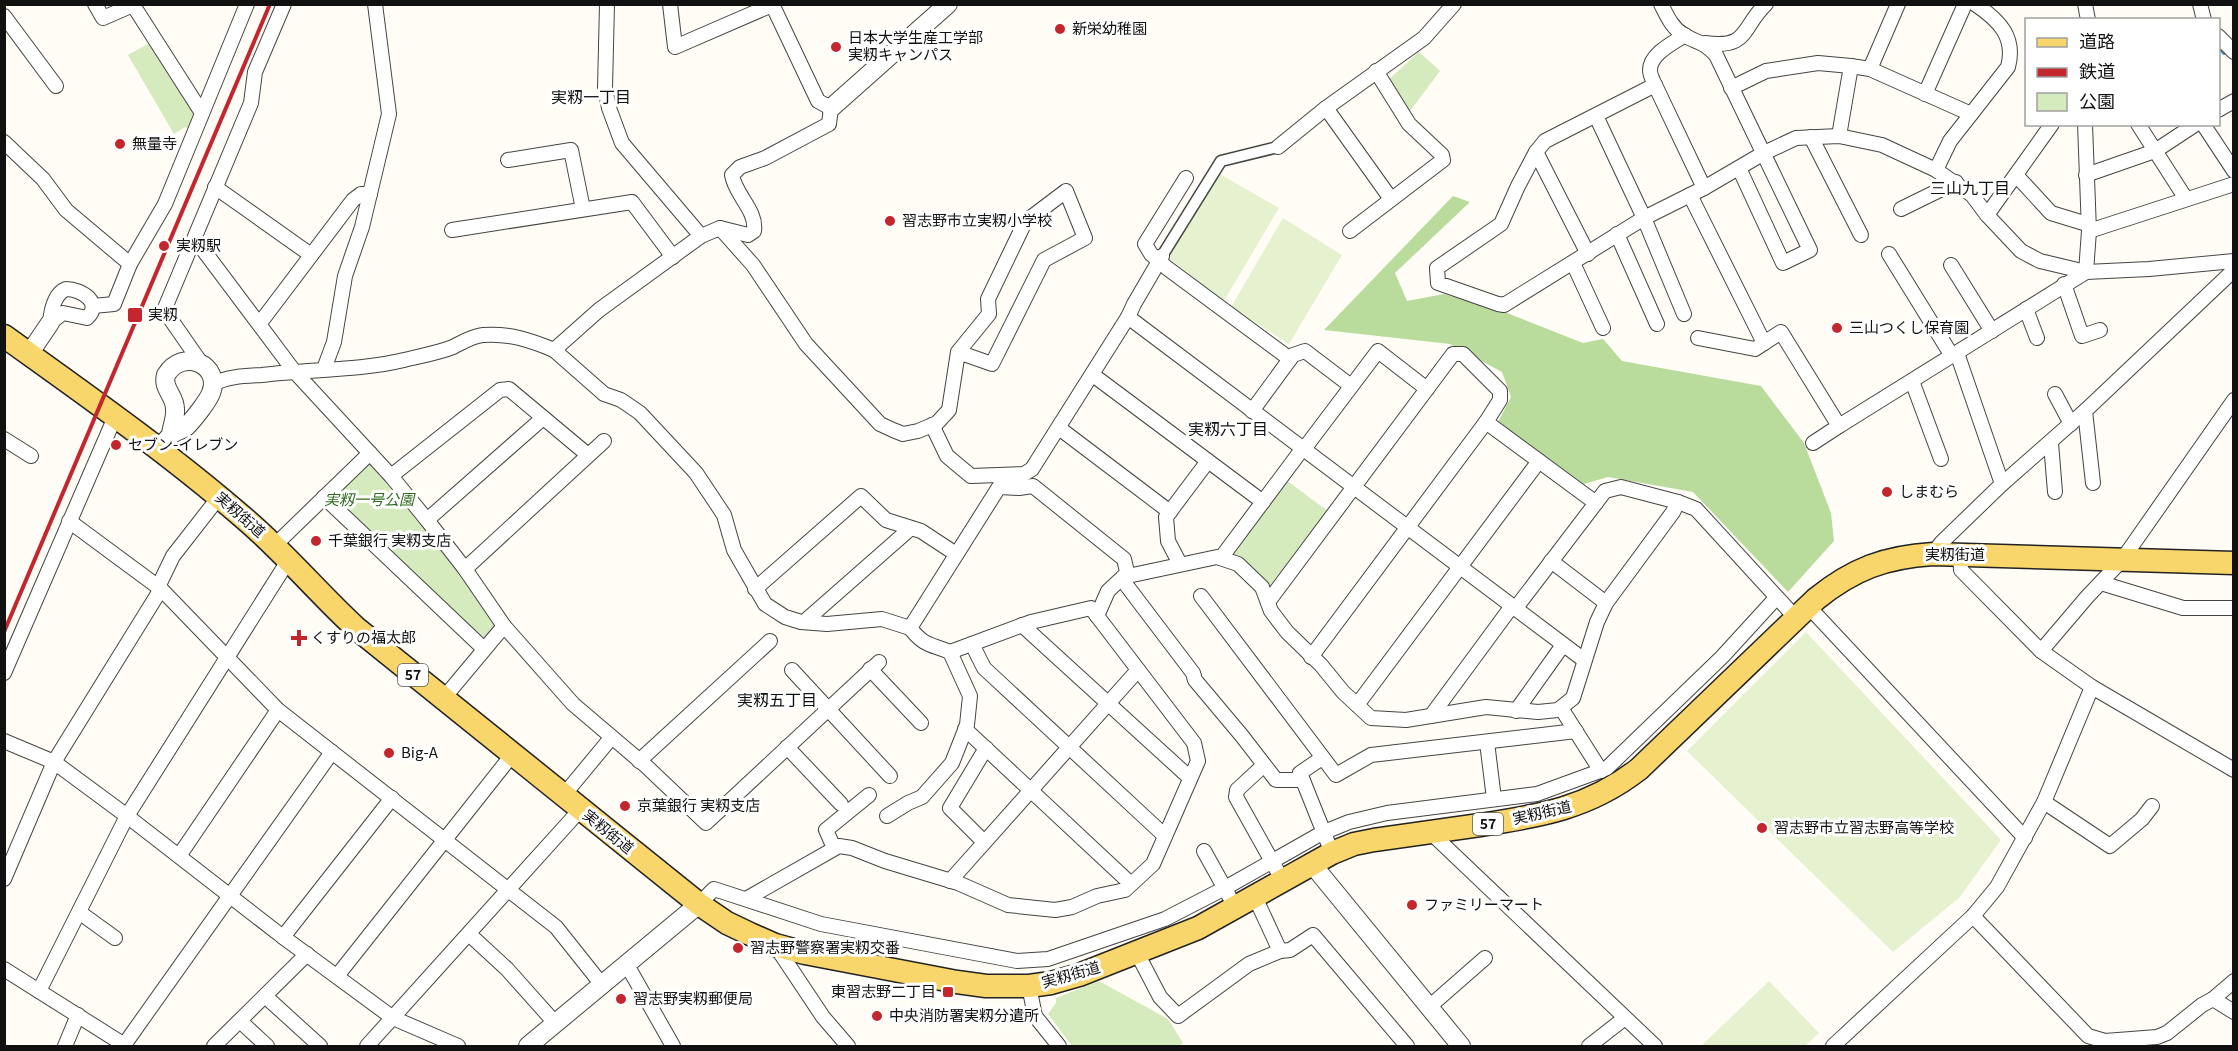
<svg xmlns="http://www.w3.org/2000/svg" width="2238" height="1051" font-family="Georgia,'Noto Sans JP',serif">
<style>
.green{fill:#d5ebbd}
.forest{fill:#b9dc9c}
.pitch{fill:#e6f2cf}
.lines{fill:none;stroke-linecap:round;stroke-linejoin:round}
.stream{stroke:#3f96cf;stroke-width:4}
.pedestrian-casing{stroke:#444;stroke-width:13}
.minor-casing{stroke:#444;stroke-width:16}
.tertiary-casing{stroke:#444;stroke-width:20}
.primary-casing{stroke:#222;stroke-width:25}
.pedestrian{stroke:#fff;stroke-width:10}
.minor{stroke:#fff;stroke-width:14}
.tertiary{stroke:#fff;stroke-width:18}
.primary{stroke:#f9d66b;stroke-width:22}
.rail{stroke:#c4262e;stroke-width:4}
.poi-dot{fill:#c4262e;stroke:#fff;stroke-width:2}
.labels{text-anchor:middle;stroke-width:6;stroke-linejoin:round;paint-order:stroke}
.shield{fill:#fff;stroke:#585858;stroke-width:1.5}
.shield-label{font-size:14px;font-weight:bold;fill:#111}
.poi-label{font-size:15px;fill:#111;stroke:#fff;text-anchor:start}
.park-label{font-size:15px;font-style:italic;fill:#2f6b1f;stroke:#fff}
.street-label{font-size:15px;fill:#111;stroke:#fff}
.neighbourhood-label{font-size:16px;fill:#111;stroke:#fff}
</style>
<rect width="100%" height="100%" fill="#fffdf5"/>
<g class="green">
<path d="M153 41 199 113 192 129 185 127 174 134 128 55Z"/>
<path d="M1419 52 1440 71 1407 115 1388 80Z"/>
<path d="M369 463 429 533 496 625 482 643 333 500Z"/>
<path d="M1286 480 1329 512 1270 592 1229 555Z"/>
<path d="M1099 981 1168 1019 1183 1043 1179 1046H1072L1048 1014 1056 1003V998Z"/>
</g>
<path class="forest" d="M1453 196 1470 202 1395 273 1407 301 1444 294 1507 313 1583 343 1603 339 1622 361 1761 386 1804 443 1831 513 1834 541 1788 592 1693 492 1608 477 1584 484 1498 422 1511 397 1502 372 1450 344 1324 330Z"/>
<g class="pitch">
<path d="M1218 173 1279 208 1224 301 1168 258Z"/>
<path d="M1283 218 1342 255 1289 344 1231 307Z"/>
<path d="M1806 632 2001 840 1959 898 1893 952 1687 751Z"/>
<path d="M1769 981 1819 1033 1805 1046H1701Z"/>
</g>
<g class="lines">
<path class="stream" d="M2218 46 2224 53"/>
<defs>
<path id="pedestrian" d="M1162 256 1221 161 1278 147"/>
<g id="minor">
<path d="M95 4 103 18 133 5 202 113"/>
<path d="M607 4 605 88 609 108 622 143 701 236"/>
<path d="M670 4 675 47 772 5"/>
<path d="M1661 4C1667 16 1672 28 1684 35 1698 44 1702 40 1716 55L1810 250 1783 263 1739 168"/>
<path d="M2085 4 2088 20"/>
<path d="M2200 4 2204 20"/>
<path d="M4 16 56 86"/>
<path d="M1685 35C1673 43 1650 54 1650 70 1650 75 1653 81 1655 85L1704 188"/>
<path d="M2218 36 2234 52"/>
<path d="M1705 43C1749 49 1741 28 1766 4"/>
<path d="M1870 69 1898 4"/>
<path d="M1655 85 1545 141 1536 152 1518 186 1501 224 1437 268 1438 283 1498 304 1504 305 1644 218 1704 188 1764 153 1796 138 1839 136 1882 145 1936 170 1972 195 1987 215 2021 251 2040 261 2086 272 2149 269 2234 261"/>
<path d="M1731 88 1766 71 1818 63 1851 66 1870 69 1971 114"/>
<path d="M1925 94 1965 4"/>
<path d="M1326 108 1391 199"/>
<path d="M2218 110 2234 101"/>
<path d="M1596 116 1644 218 1684 314"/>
<path d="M2138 124 2186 199"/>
<path d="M2203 124 2234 171"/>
<path d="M1839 136 1851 66"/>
<path d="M1811 137 1861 235"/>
<path d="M4 142 43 179 66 210 130 264"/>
<path d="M1278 147 1326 108 1424 38 1454 4"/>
<path d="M1536 152 1588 254"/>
<path d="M508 160 571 150 583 209"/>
<path d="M1936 170 1950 141 2008 67C2016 37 1999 20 1975 4"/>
<path d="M2016 175 2051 213 2087 224"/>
<path d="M2086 175 2155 151 2196 124"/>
<path d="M1186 178 1145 244 1151 254 1167 268 1290 359"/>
<path d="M215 187 311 255"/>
<path d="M1690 195 1764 343 1781 332 1839 426 2086 272 2089 231 2085 124"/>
<path d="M1901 209 1956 182"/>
<path d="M1987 215 2052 124"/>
<path d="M720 228 753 265 806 344 880 424 893 430 903 434 918 431 937 423 949 410 958 352 989 314 988 299 1025 222 1066 191 1085 238 1044 260 992 364 958 352"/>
<path d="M452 230 632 202 673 257"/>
<path d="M1350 231 1443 160 1442 155 1409 124 1376 71"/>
<path d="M2089 231 2234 184"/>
<path d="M1617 234 1657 324"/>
<path d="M195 239 294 371 391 476 427 520 465 569 504 626 443 699"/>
<path d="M1889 254 1952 356"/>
<path d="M1573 263 1603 328"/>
<path d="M1951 265 1992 331"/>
<path d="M2064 284 2082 336 2100 330"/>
<path d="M66 289C82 289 103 303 87 318L63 313 50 323C51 311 54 294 66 289Z"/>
<path d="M93 306 114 304 130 264 165 204 247 4"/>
<path d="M2026 309 2037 338"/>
<path d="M1128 317 1584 660"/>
<path d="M260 323 353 200 361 194H370"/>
<path d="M1698 338 1755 349 1764 343"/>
<path d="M554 350 604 394 621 400 640 413 696 473 724 515 734 550 765 604 785 617 801 622 827 624 882 619 910 628 999 487 1019 488 1033 486 1124 559 1128 576"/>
<path d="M1957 353 2002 484"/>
<path d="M201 363 169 317 165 308 251 103 255 72 284 4"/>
<path d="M324 369 334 342 345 276 362 227 389 114 375 4"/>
<path d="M1093 375 1263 502"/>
<path d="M1912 381 1941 459"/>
<path d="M213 384C228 376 246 376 262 375 309 369 358 371 404 360 420 356 438 353 453 347 463 342 472 336 483 335 509 333 530 340 554 350L599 310 701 236 720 228 748 235 754 231C757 210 735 195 732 175L740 167 765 158 829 124 831 108 818 101 772 4"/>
<path d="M2055 394 2071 424"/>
<path d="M1252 411 1293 355 1305 351 1351 386"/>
<path d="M2085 411 2093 483"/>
<path d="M1486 422 1596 503"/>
<path d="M932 425 947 456 971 476 1024 474 1032 469 1128 317 1134 304 1162 256"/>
<path d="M1059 428 1170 512"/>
<path d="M4 439 31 456"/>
<path d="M1813 443 1839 426"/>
<path d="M2051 443 2055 492"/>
<path d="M1304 449 1378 351 1427 389"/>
<path d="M391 476 500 390 509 389 588 455"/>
<path d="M324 497 484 649"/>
<path d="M427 520 543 418"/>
<path d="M69 521 161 589 278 710 556 927 603 986"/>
<path d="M275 545 370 453"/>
<path d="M1933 554 1941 543 2002 484 2085 411 2234 270"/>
<path d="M1960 554 1961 570 2041 651 2092 687 2234 770"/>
<path d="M1221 558 1303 448"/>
<path d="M1551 561 1606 603"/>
<path d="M1180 564 1168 541 1166 517 1208 461"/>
<path d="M465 569 604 441"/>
<path d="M1123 577 1127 586 1193 673 1195 680 1242 736 1276 780H1302"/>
<path d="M2101 583 2183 608H2234"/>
<path d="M158 587 173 556 219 497"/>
<path d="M755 589 861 496 886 520 921 531 956 554"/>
<path d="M1201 596 1336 775 1371 755 1576 731"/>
<path d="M1268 602 1453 354H1463L1500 391V400L1486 422 1311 657"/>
<path d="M1808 606 2025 838"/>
<path d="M1515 609 1605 491 1621 487 1678 502 1696 509 1796 618"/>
<path d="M1097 616 1108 591 1123 577 1217 557 1238 564 1262 587 1271 611 1287 632 1321 665 1343 692 1371 718 1406 720 1486 707 1538 712 1558 710 1573 698 1597 622 1606 603 1673 512 1678 502"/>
<path d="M804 622 911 528"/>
<path d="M1022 625 1190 778"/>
<path d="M504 626 573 704 646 766 706 823 879 662"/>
<path d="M972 644 984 668 1165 836"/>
<path d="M2041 651 2087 597 2122 560 2234 400"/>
<path d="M870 669 921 723"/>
<path d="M792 670 890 776"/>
<path d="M4 673 115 417"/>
<path d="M1357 705 1539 461"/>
<path d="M1561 708 1601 771"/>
<path d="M1516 711 1563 645"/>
<path d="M1431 716 1512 606"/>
<path d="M965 729 1131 884"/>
<path d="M4 741 54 762 127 816 283 937 393 1018 458 1046"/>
<path d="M1487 742 1494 799"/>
<path d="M787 747 841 804"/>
<path d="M1322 758 1300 773 1332 853"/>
<path d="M639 761 770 641"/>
<path d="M1264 765 1237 790 1236 797 1283 881"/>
<path d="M563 796 611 738"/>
<path d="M2044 802 2110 846 2142 819 2152 806"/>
<path d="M887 816 908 803 922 797 952 763 967 725 970 696 950 652C931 644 925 647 910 628"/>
<path d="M1430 832 1655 1046"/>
<path d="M984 842 950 808 986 748"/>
<path d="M834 848 826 830 869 795"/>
<path d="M1204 851 1229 896"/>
<path d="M179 856 278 710"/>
<path d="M4 879 54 762 161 589"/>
<path d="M950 881 1138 670"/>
<path d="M1255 897 1280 951 1290 950 1313 935 1407 1046"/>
<path d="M746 899 839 846 852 848 885 861 958 883 1008 905 1055 910 1072 907 1097 896 1125 890 1153 864 1198 761 1194 743 1091 608 1031 622 950 652"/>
<path d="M699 904 714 889 821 924 1017 961 1048 959 1165 919 1225 888 1322 833 1349 822 1387 813 1537 794 1600 771 1607 768 1722 657 1776 598"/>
<path d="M79 912 115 938"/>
<path d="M1973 916 2088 1036 2105 1041 2157 1037 2167 1033 2202 1005 2213 999 2234 981"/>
<path d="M469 934 507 969 556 1024"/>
<path d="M283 937 392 798"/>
<path d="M775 945 823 1017 848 1046"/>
<path d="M1137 953 1160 997 1178 1016 1249 964 1280 951"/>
<path d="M627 965 673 1046"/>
<path d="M4 969 126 1046"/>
<path d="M337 976 512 755"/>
<path d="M1029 986 1035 1016 1059 1046"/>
<path d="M39 991 127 816 288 561"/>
<path d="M265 996 320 1046"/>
<path d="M2213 999 2234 1012"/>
<path d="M1429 1007 1485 958"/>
<path d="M240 1021 267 1046"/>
<path d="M124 1045 332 752"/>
<path d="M65 1046 78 1015"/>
<path d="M214 1046 307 954"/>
<path d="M367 1046 580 810"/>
<path d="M1589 1046 1625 1018"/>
<path d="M1833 1046 1973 916 1997 887 2044 802 2092 687"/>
</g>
<g id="tertiary">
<path d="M831 108 948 4"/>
<path d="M29 354 50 323"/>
<path d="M159 450C163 445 168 436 174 433 178 430 183 430 186 427 193 420 208 401 211 393 222 365 183 347 166 375 162 389 175 395 175 409 176 417 172 426 171 434"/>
<path d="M1312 864 1461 1046"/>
<path d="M528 1046 699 904"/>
</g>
<path id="primary" d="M4 336C86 395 169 453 245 519 285 553 318 593 356 628L699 904 727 923 750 934 775 945 805 953 957 982 986 986H1029L1051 983 1079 975 1198 928 1332 853 1354 844 1374 840C1409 835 1444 830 1480 825 1540 816 1589 808 1639 769L1816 599C1853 569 1885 557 1933 554L2234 563"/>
</defs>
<use href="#pedestrian" class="pedestrian-casing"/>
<use href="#minor" class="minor-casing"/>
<use href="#tertiary" class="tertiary-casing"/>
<use href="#primary" class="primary-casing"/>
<use href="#pedestrian" class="pedestrian"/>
<use href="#minor" class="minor"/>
<use href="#tertiary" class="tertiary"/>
<use href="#primary" class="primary"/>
<path class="rail" d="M4 632 270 4"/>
</g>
<g class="poi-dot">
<circle cx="1060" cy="29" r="6"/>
<circle cx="836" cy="47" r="6"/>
<circle cx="120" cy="144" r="6"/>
<circle cx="890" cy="221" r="6"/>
<circle cx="164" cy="246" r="6"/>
<rect x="127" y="307" width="16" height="16" rx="3"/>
<circle cx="1837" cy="328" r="6"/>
<circle cx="116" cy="445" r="6"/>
<circle cx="1887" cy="492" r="6"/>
<circle cx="316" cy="541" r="6"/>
<path d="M296 629h6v6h6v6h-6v6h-6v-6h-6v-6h6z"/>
<circle cx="389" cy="753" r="6"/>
<circle cx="625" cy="806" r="6"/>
<circle cx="1762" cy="828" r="6"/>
<circle cx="1412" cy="905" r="6"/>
<circle cx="738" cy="948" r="6"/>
<rect x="942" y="986" width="12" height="12" rx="3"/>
<circle cx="621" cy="999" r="6"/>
<circle cx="877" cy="1016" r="6"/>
</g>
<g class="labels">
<g class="shield">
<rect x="398" y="664" width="30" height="22" rx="4.5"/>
<rect x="1473" y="813" width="30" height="22" rx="4.5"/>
</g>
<g class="shield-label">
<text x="413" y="680">57</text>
<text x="1488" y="829">57</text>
</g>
<g class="poi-label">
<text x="1072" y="34">新栄幼稚園</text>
<text x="848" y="43">日本大学生産工学部<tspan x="848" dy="17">実籾キャンパス</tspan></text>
<text x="132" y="149">無量寺</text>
<text x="902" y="226">習志野市立実籾小学校</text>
<text x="176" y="251">実籾駅</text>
<text x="148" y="320">実籾</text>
<text x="1849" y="333">三山つくし保育園</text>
<text x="128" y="450">セブン-イレブン</text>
<text x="1899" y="497">しまむら</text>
<text x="328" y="546">千葉銀行 実籾支店</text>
<text x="311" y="643">くすりの福太郎</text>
<text x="401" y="758">Big-A</text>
<text x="637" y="811">京葉銀行 実籾支店</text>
<text x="1774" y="833">習志野市立習志野高等学校</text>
<text x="1424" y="910">ファミリーマート</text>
<text x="750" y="953">習志野警察署実籾交番</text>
<text x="936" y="997" text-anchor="end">東習志野二丁目</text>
<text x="633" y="1004">習志野実籾郵便局</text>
<text x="889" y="1021">中央消防署実籾分遣所</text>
</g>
<g class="park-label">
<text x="369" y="505">実籾一号公園</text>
</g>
<g class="street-label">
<text transform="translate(240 515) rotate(41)" y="5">実籾街道</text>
<text x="1955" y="560">実籾街道</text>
<text transform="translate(1542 813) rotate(-13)" y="5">実籾街道</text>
<text transform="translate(608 832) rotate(39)" y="5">実籾街道</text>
<text transform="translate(1071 975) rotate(-16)" y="5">実籾街道</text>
</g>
<g class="neighbourhood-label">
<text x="591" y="103">実籾一丁目</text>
<text x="1970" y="194">三山九丁目</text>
<text x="1228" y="435">実籾六丁目</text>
<text x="777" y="706">実籾五丁目</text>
</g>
</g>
<rect width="2238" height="1051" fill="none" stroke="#111111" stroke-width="12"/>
<rect x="2025" y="18" width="195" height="108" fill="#ffffff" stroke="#a0a0a0" stroke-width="1.5"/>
<rect x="2037" y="38" width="30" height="9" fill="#f9d66b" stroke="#a0a0a0" stroke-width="1.5"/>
<text x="2079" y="48" font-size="18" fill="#111111">道路</text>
<rect x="2037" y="68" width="30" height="9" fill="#c4262e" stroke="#a0a0a0" stroke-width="1.5"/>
<text x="2079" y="78" font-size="18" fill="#111111">鉄道</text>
<rect x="2037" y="93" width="30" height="18" fill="#d5ebbd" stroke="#a0a0a0" stroke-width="1.5"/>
<text x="2079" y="108" font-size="18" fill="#111111">公園</text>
</svg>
